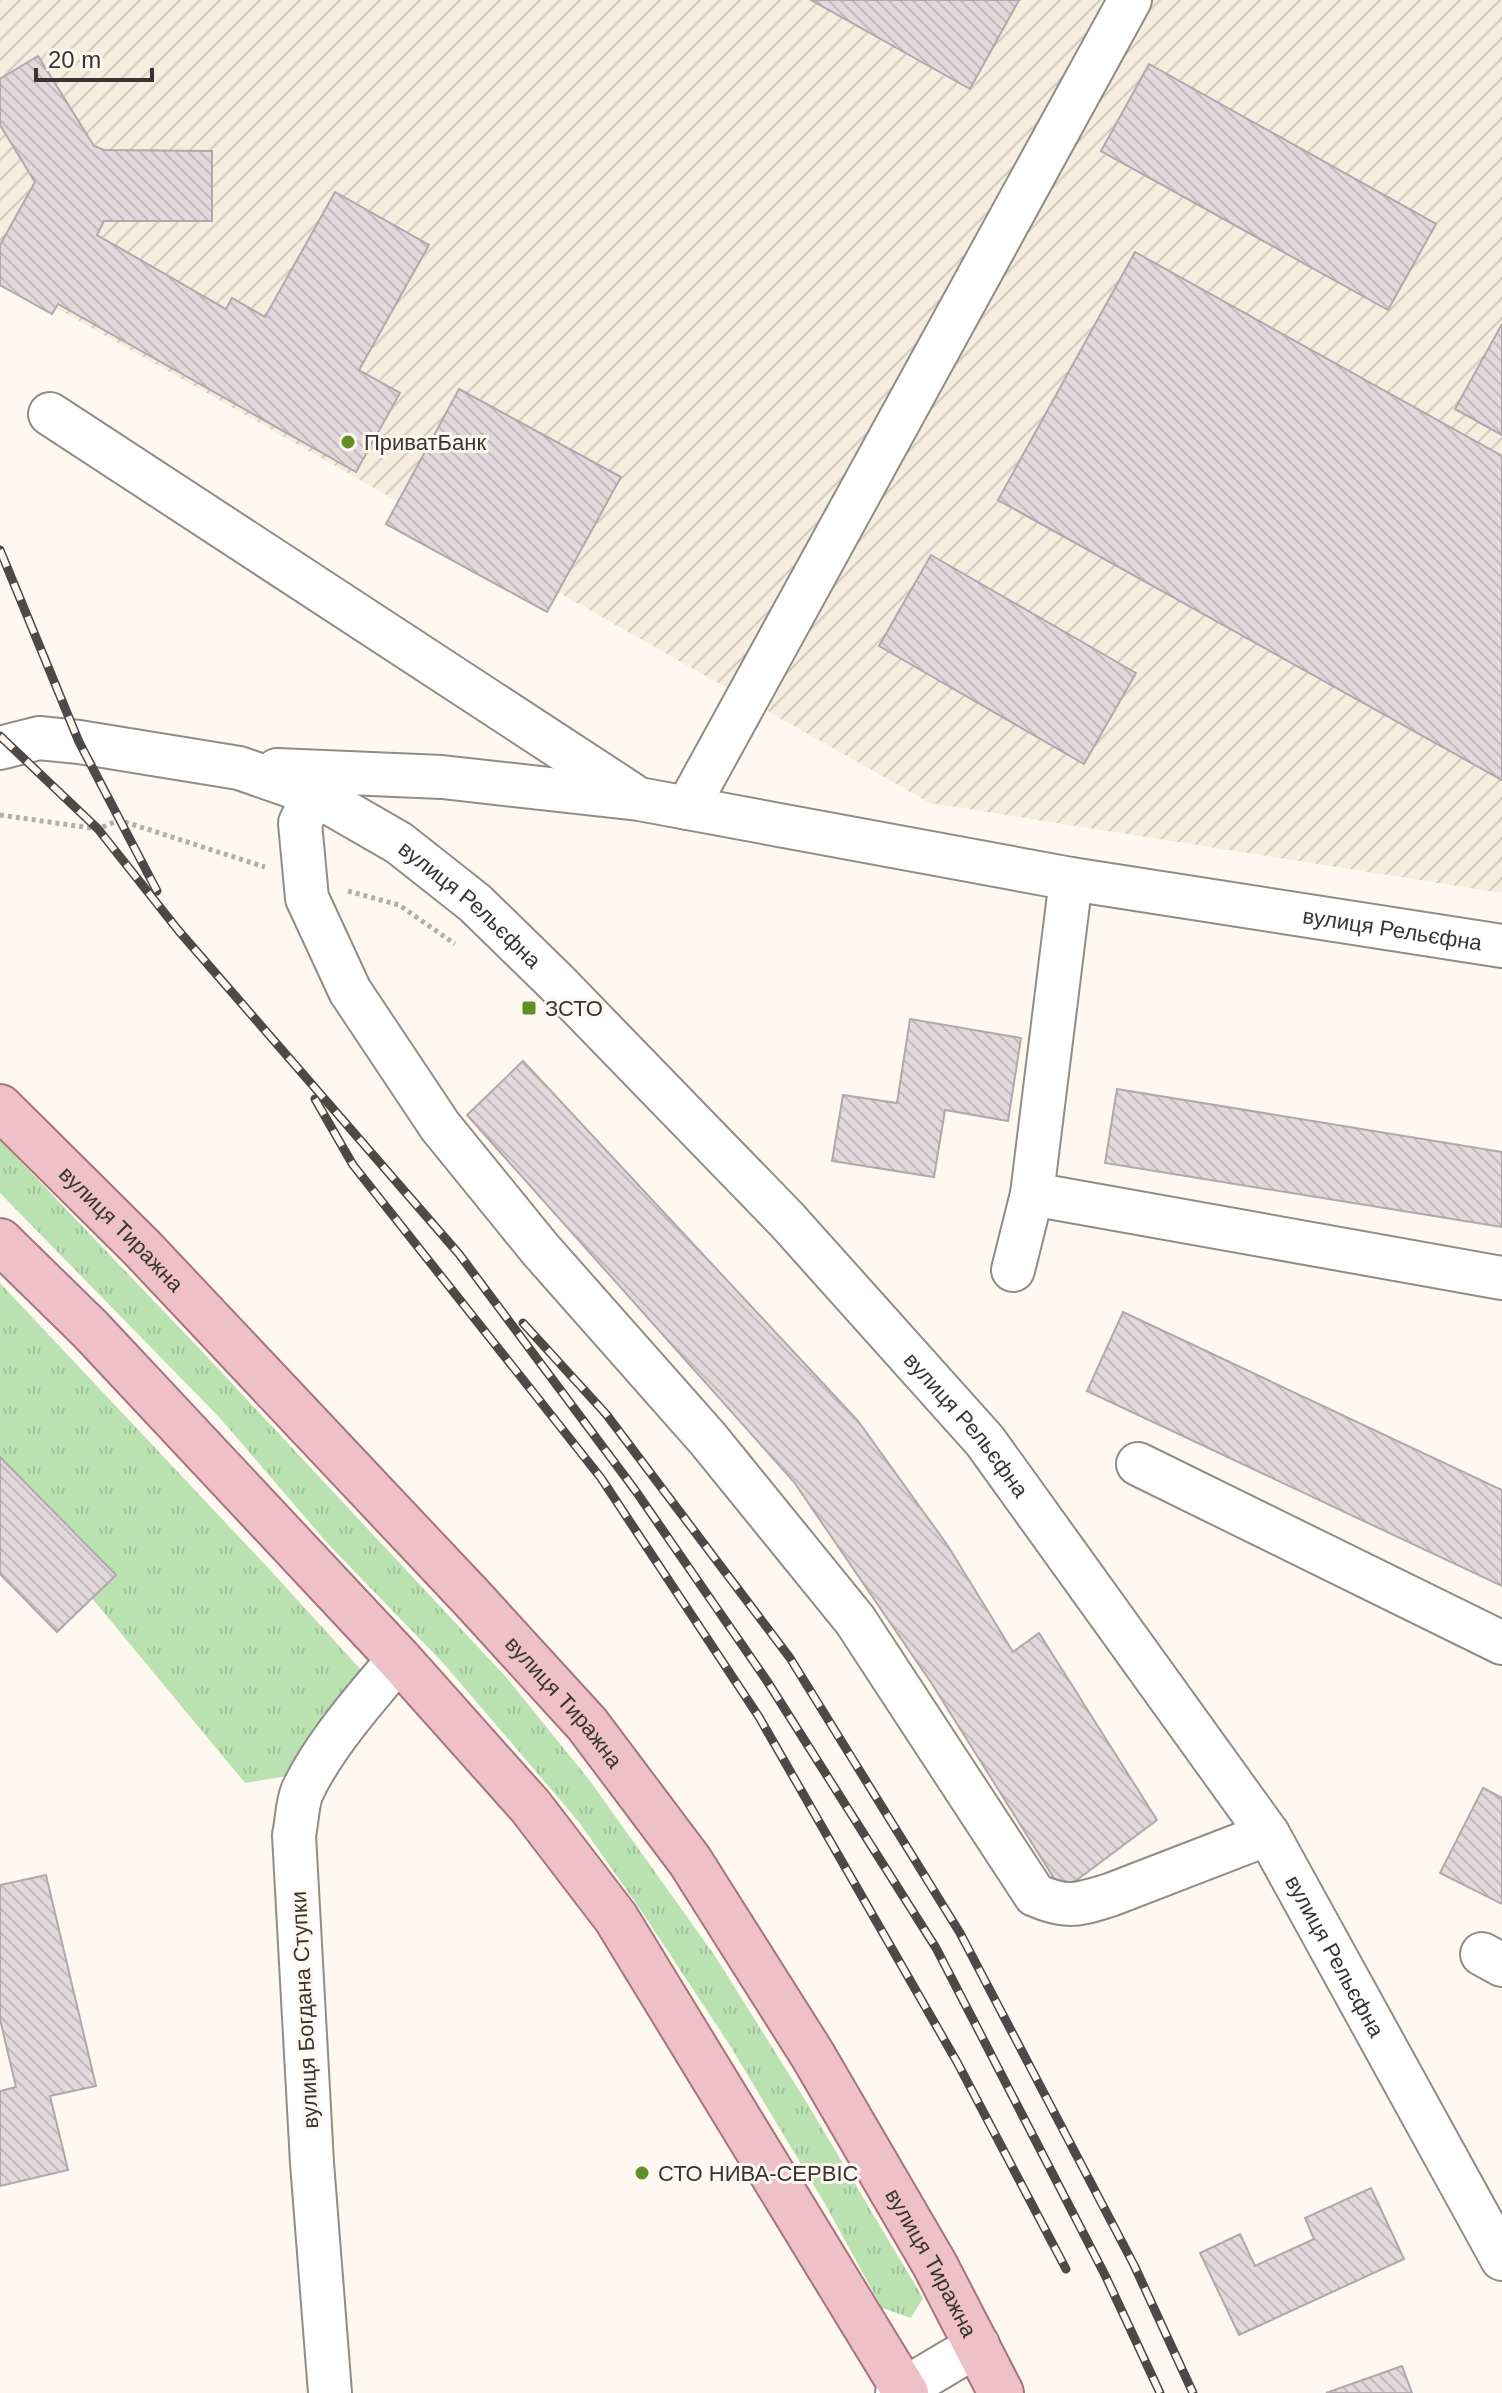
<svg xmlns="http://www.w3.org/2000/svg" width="1502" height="2393" font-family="Helvetica,sans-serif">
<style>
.industrial{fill:url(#industrial-furrows)}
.grass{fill:url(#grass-tufts)}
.building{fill:url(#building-back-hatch);stroke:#b2a7aa;stroke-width:2}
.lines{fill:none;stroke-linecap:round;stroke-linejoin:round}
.minor-casing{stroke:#918c84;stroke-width:46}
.major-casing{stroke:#a7747b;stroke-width:48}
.path{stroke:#b2aea8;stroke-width:5;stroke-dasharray:4 4;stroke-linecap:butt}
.minor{stroke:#fff;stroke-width:42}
.major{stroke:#eec0c7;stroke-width:44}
.rail-casing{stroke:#4c4946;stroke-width:9}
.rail{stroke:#fef8f0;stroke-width:6;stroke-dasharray:18;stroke-linecap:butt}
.poi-dot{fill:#5f9026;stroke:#fef8f0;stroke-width:3}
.labels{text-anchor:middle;stroke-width:6;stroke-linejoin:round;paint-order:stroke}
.poi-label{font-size:22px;fill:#373532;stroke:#fef8f0;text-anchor:start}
.street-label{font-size:22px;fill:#373532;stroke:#fef8f0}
</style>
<defs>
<pattern id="industrial-furrows" width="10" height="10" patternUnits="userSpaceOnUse" patternTransform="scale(2)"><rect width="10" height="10" fill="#f7edde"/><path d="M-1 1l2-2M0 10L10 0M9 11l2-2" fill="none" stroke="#d4ccbf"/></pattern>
<pattern id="grass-tufts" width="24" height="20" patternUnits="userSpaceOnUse" patternTransform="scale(2)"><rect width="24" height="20" fill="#b9e2b0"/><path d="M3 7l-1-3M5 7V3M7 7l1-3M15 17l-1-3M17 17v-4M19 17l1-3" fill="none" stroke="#a0c298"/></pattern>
<pattern id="building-back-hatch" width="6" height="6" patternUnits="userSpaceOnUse" patternTransform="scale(2)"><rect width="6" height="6" fill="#e3d8db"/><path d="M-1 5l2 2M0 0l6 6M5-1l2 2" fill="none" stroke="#c3babc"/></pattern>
</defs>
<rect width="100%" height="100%" fill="#fef8f0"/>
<path class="industrial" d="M0 0H1502V893L930 803 0 276Z"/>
<g class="grass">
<path d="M0 1140 196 1345 506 1677 590 1781 715 1956 807 2103 923 2298 911 2318 882 2308 825 2204 729 2044 640 1909 579 1822 445 1665 328 1544 219 1417 0 1193Z"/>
<path d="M0 1283 272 1572 372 1682 299 1774 245 1783 0 1487Z"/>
</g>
<g class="building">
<path d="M811 0H1019L970 89Z"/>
<path d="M38 56 94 146 104 150 212 151V221H104L97 235 226 309 232 298 265 317 335 192 429 245 359 370 400 393 356 472 58 304 52 314 0 285V245L35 182 0 125V79Z"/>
<path d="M1149 64 1436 224 1388 310 1101 151Z"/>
<path d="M1135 252 1502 456V780L998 500Z"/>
<path d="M1502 324V435L1455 409Z"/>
<path d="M459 389 621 477 547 612 386 524Z"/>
<path d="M931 555 1136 673 1084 764 879 646Z"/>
<path d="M910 1019 1021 1038 1008 1121 945 1110 934 1177 832 1161 843 1095 897 1103Z"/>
<path d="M523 1061 858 1421 948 1546 1013 1652 1039 1633 1157 1820 1062 1891 932 1684 794 1482 467 1115Z"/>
<path d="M1117 1089 1502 1152V1227L1105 1163Z"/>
<path d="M1123 1312 1502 1490V1586L1087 1391Z"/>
<path d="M0 1457 116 1575 57 1632 0 1574Z"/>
<path d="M1483 1788 1502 1798V1904L1440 1873Z"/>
<path d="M46 1875 96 2086 50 2096 68 2170 0 2186V2091L16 2087 0 2019V1885Z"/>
<path d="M1371 2188 1404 2259 1239 2335 1200 2253 1240 2234 1255 2266 1314 2239 1305 2218Z"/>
<path d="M1402 2366 1412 2393H1326Z"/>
</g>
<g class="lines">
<defs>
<g id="minor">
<path d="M50 414 631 794"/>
<path id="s1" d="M0 748 39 738 79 742 239 768 314 794 399 843 475 903 556 982 787 1220 985 1441 1268 1834 1502 2259"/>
<path id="s2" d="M277 770 442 777 639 799 1071 879 1502 946"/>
<path d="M314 794 300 823 307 898 350 991 440 1126 540 1249 708 1439 855 1620 1035 1895C1068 1909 1076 1905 1110 1895L1268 1834"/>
<path d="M687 808 1130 0"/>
<path d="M1032 1194 1502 1278"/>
<path d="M1013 1270 1032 1194 1071 879"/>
<path d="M1138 1464 1502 1643"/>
<path d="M1482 1954 1502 1965"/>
<path d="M330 2393 312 2163 294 1835C297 1822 297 1804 302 1792 322 1748 367 1696 399 1659"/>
<path d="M897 2393 978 2345"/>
</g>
<g id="major">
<path id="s3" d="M0 1107 142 1248 471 1597 587 1724 690 1861 812 2054 935 2265 1001 2393"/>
<path d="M0 1241 90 1329 399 1659 531 1807 616 1918 906 2393"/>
</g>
</defs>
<use href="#minor" class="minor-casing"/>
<use href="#major" class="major-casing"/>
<g class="path">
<path d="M0 815 98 829 119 820 265 867"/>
<path d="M348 891 399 905 455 944"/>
</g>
<use href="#minor" class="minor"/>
<use href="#major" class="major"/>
<defs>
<g id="rail">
<path d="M0 550 79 742 157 891"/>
<path d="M0 736 98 829 178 930 459 1254 635 1490 767 1681 936 1948 1106 2277 1160 2393"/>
<path d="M315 1099 353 1165 601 1478 759 1717 957 2062 1066 2269"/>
<path d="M523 1323 606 1414 790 1658 960 1933 1134 2265 1193 2393"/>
</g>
</defs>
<use href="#rail" class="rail-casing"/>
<use href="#rail" class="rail"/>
</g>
<g class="poi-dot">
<circle cx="348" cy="442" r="8"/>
<rect x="521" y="1000" width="16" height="16" rx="4"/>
<circle cx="642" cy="2173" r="8"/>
</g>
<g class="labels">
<g class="poi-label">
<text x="364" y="450">ПриватБанк</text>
<text x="545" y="1016">ЗСТО</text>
<text x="658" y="2181">СТО НИВА-СЕРВІС</text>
</g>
<g class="street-label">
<text dy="8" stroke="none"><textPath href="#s1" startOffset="514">вулиця Рельєфна</textPath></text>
<text dy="8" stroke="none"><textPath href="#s2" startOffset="1128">вулиця Рельєфна</textPath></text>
<text dy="8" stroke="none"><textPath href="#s3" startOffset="172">вулиця Тиражна</textPath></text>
<text dy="8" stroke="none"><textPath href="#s1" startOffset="1234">вулиця Рельєфна</textPath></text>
<text dy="8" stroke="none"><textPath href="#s3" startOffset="820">вулиця Тиражна</textPath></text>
<text dy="8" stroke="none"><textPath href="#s1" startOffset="1882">вулиця Рельєфна</textPath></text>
<text transform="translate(304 2010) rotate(-93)" y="8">вулиця Богдана Ступки</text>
<text dy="8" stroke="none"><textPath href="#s3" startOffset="1492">вулиця Тиражна</textPath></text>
</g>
</g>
<path d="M36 68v12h116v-12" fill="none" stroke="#373532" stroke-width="4"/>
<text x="48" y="68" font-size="24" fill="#373532" stroke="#fef8f0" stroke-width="6" paint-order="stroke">20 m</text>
</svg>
